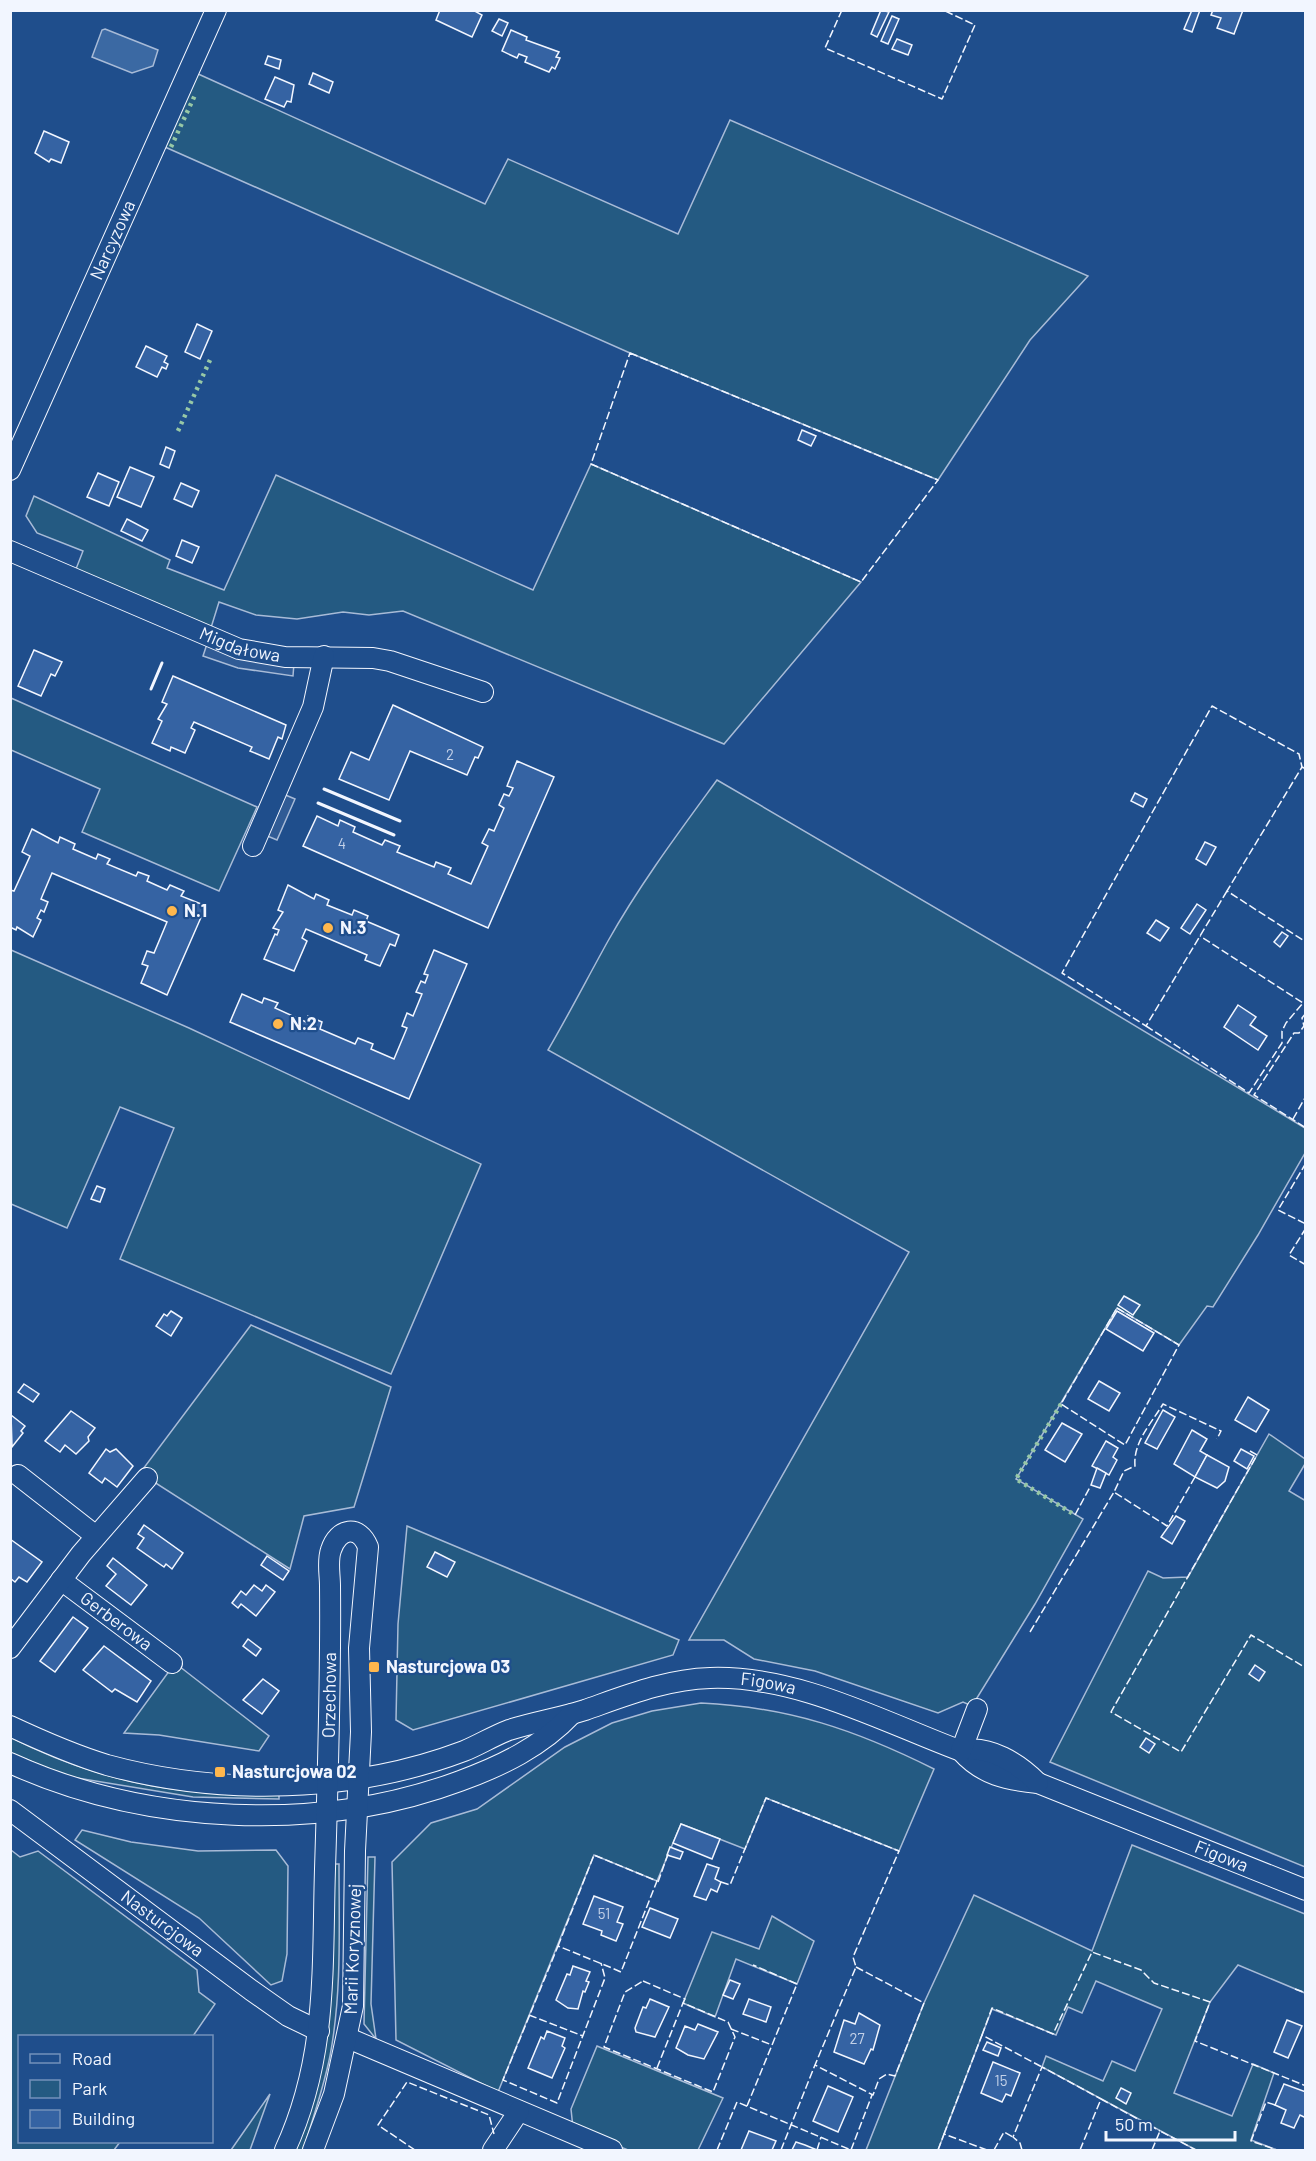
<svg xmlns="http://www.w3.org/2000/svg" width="1316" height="2161" font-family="Barlow,sans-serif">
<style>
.green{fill:#245a82;stroke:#a8bbd7;stroke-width:1.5}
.parking{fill:#305b95;stroke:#a8bbd7;stroke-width:1.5}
.water{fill:#3b69a3;stroke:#a8bbd7;stroke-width:1.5}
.building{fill:#3563a3;stroke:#f2f6ff;stroke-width:1.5}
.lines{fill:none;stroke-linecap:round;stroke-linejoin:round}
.minor-casing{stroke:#f2f6ff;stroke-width:22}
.minor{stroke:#1f4e8c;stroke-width:20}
.hedge{stroke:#97c8a6;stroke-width:4.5;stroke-dasharray:3 4.5;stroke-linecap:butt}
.fence{stroke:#f2f6ff;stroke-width:1.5;stroke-dasharray:8 3;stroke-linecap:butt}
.wall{stroke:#f2f6ff;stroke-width:3}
.poi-dot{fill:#ffb74d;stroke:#1f4e8c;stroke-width:2}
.labels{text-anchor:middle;stroke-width:4.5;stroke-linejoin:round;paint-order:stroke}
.number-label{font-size:15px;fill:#c3d1e8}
.street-label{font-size:18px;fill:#f2f6ff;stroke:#1f4e8c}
.poi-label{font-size:18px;font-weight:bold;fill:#f2f6ff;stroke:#1f4e8c;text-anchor:start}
</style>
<rect width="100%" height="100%" fill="#1f4e8c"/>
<g class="green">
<path d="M196 73 485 204 508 159 678 234 730 120 1088 276 1030 340 938 480 630 353 165 147Z"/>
<path d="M591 464 861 582 724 744 403 611 369 615 343 612 297 619 256 615 219 602 210 631 76 569 83 551 37 533 26 516 34 496 170 560 167 568 224 590 276 475 533 590Z"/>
<path d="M11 698 257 807 219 891 82 832 100 789 11 750Z"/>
<path d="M717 780 1059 980 1305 1128V1153L1258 1235 1213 1307 1207 1306 1179 1345 1117 1308 1016 1479 1083 1519 1035 1604 972 1706 963 1702 938 1713 815 1671 754 1659 724 1640H689L909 1252 548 1050C569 1014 588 977 608 941 640 884 679 832 717 780Z"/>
<path d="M11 950 189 1028 481 1164 391 1374 120 1259 174 1128 120 1107 67 1228 11 1204Z"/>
<path d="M251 1325 391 1387 354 1507 304 1516 290 1569 140 1473Z"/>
<path d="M1269 1434 1305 1459V1464L1289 1491 1306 1501 1305 1867 1050 1762 1148 1571 1163 1578 1188 1577Z"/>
<path d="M407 1526 679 1640 673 1655 413 1730 396 1720 398 1624Z"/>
<path d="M175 1663 269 1736 259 1751 159 1735 124 1733Z"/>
<path d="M701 1703C789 1707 856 1730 934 1769L899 1851 766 1798 745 1849 681 1824 657 1881 594 1855 498 2092 396 2040 392 1862 431 1823 477 1809 565 1747 612 1723 652 1711Z"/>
<path d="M10 1737C65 1765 129 1786 191 1791 220 1793 250 1793 279 1794V1799L193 1797 65 1776 11 1753Z"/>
<path d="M82 1830 131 1842 198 1851 276 1850 288 1866 287 1954 282 1981 271 1985 199 1918 75 1840Z"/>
<path d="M1132 1845 1305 1914V1993L1238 1965 1210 2002 1174 2093 1232 2116 1253 2064 1274 2073 1251 2140 1277 2150H1196L1042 2067 1046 2056 1103 2081 1112 2061 1135 2071 1162 2009 1096 1981 1082 2013 1068 2007 1056 2035 992 2009 938 2150H866L924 2003 974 1895 1092 1951Z"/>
<path d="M11 1850 20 1857 38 1851 197 1970 199 1992 215 2004 193 2036H20V2142H120L114 2150H11Z"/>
<path d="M368 1857H375L371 2004 376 2039 364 2024Z"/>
<path d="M334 1864H339C339 1927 342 1993 330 2056 324 2086 314 2115 305 2144L302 2150H296C335 2052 333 1967 334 1864Z"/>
<path d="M772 1916 814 1941 797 1984 736 1959 715 2017 683 2003 712 1932 759 1949Z"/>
<path d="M597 2046 723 2098 698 2150H628L573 2128 571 2109Z"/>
<path d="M270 2094 250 2150H231Z"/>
</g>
<g class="parking">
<path d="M207 644 294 663 293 676 238 668 203 656Z"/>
<path d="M283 794 295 799 277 840 265 835Z"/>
</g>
<path class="water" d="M105 29 158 50 153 66 132 73 92 57 102 30Z"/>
<g class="building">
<path d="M440 10H473L482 15 472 37 436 20Z"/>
<path d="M881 10 889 12 877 37 871 34Z"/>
<path d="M1192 10H1200L1192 32 1184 29Z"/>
<path d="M1213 10H1243L1234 34 1217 28 1221 18 1211 15Z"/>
<path d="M892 16 899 19 888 44 881 41Z"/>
<path d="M499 19 508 23 502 36 492 31Z"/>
<path d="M511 30 527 37 526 40 559 52 556 57 560 58 555 69 552 67 549 72 525 62 527 57 519 54 517 58 502 51Z"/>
<path d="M897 39 912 45 908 55 892 49Z"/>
<path d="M268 56 281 60 279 69 265 64Z"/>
<path d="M313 73 333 82 329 93 309 84Z"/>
<path d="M275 77 294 85 291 102 287 101 284 107 265 99Z"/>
<path d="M44 131 69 142 61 163 51 159 49 162 35 153Z"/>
<path d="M197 324 212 331 200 359 185 352Z"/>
<path d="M146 346 167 356 164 362 168 364 166 369 162 367 157 377 136 367Z"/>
<path d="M802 430 816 436 811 446 798 440Z"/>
<path d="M166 447 175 451 169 468 160 464Z"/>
<path d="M130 467 154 477 141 507 117 497Z"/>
<path d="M98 473 119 482 109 506 87 497Z"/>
<path d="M181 483 199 491 192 507 174 499Z"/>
<path d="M127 519 148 530 142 541 121 531Z"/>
<path d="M182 540 199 547 192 563 176 556Z"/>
<path d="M34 650 62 662 55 676 51 674 41 696 18 686Z"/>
<path d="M173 676 286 725 282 739 278 737 269 759 250 751 252 747 194 722 191 728 195 730 185 753 171 747 170 751 152 743 162 721 158 719 167 704 162 702Z"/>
<path d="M393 705 483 747 478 758 475 757 467 775 410 751 389 800 339 779 351 752 369 760Z"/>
<path d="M517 761 554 777 488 928 303 846 317 816 338 826 340 820 355 827 353 832 382 845 385 840 400 846 397 852 434 867 436 862 451 868 448 874 471 884 488 846 482 843 489 829 494 831 504 808 499 805 504 794 509 796 513 788 507 786Z"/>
<path d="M1135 793 1147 799 1143 807 1131 801Z"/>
<path d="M32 829 58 843 60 837 75 844 73 849 96 859 98 854 110 859 107 864 136 876 138 872 149 876 147 881 167 890 170 885 184 891 181 896 206 906 167 995 141 983 148 966 142 964 147 951 154 953 167 922 52 873 41 899 48 902 44 912 41 910 37 918 41 920 33 937 17 927 16 930 10 927V890L14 891 30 856 22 852Z"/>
<path d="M1205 842 1216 847 1206 865 1196 859Z"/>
<path d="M288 885 314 899 316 894 329 900 327 905 352 915 354 910 368 916 366 921 399 935 395 946 390 944 380 966 365 960 367 955 306 929 302 938 307 941 294 971 264 959 275 934 277 935 279 930 273 928 283 912 278 910Z"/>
<path d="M1197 904 1206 910 1190 934 1181 928Z"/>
<path d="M1156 920 1169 928 1160 941 1147 933Z"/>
<path d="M1282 932 1288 936 1280 947 1274 942Z"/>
<path d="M434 950 467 964 409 1099 230 1022 242 994 262 1003 264 998 278 1003 275 1008 306 1022 308 1016 322 1022 320 1029 355 1044 358 1038 373 1044 371 1049 394 1059 407 1028 402 1026 407 1013 413 1016 422 994 416 992 421 981 425 983 428 975 424 974Z"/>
<path d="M1238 1005 1256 1017 1250 1025 1267 1036 1258 1050 1224 1027Z"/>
<path d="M97 1186 105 1189 100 1202 91 1199Z"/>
<path d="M1124 1296 1140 1305 1133 1315 1118 1305Z"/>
<path d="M171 1311 182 1318 171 1336 156 1326 164 1314 167 1316Z"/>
<path d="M1117 1311 1154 1333 1143 1351 1106 1329Z"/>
<path d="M1099 1381 1120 1393 1109 1411 1088 1399Z"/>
<path d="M24 1384 39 1394 33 1402 18 1392Z"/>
<path d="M1248 1397 1269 1410 1256 1432 1235 1420Z"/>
<path d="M1163 1410 1175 1417 1157 1449 1145 1443Z"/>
<path d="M71 1411 95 1428 88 1437 89 1441 76 1454 65 1445 60 1452 45 1441Z"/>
<path d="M11 1415 25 1426 21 1431 23 1433 12 1447Z"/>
<path d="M1062 1423 1082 1434 1065 1462 1045 1450Z"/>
<path d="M1192 1430 1207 1439 1200 1451 1207 1455 1195 1477 1174 1464Z"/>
<path d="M1106 1441 1118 1448 1113 1457 1117 1460 1109 1475 1092 1466Z"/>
<path d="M106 1449 110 1452 116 1449 133 1466 117 1487 105 1478 102 1483 89 1473Z"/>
<path d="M1241 1449 1254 1456 1247 1469 1234 1461Z"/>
<path d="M1207 1455 1229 1467 1225 1481 1217 1488 1195 1477Z"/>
<path d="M1097 1468 1106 1473 1100 1488 1091 1485Z"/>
<path d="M1176 1516 1185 1521 1172 1544 1161 1537Z"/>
<path d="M144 1525 183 1553 172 1569 166 1564 164 1567 137 1548 144 1538 138 1534Z"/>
<path d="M10 1539 42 1562 27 1582 19 1577 15 1582 10 1578Z"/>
<path d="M435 1552 455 1562 447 1577 427 1567Z"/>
<path d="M267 1556 289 1571 283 1580 261 1565Z"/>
<path d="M113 1558 147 1585 131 1605 106 1586 116 1574 107 1566Z"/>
<path d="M254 1585 262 1591 266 1585 275 1592 256 1616 241 1604 238 1608 232 1603 241 1591 246 1595Z"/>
<path d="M73 1617 88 1628 55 1672 40 1661Z"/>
<path d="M248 1639 261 1649 256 1656 243 1646Z"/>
<path d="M104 1646 151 1681 137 1702 115 1689 112 1692 83 1670Z"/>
<path d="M1255 1665 1265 1672 1259 1681 1249 1674Z"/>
<path d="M263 1679 279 1691 262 1714 243 1700Z"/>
<path d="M1146 1738 1155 1744 1149 1753 1140 1747Z"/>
<path d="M681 1824 720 1839 712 1859 673 1843Z"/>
<path d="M670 1847 683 1852 680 1859 667 1855Z"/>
<path d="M707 1864 719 1868 715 1879 721 1882 717 1892 711 1889 706 1900 694 1896Z"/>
<path d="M594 1896 623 1907 617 1922 623 1924 616 1941 601 1935 602 1931 583 1924Z"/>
<path d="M650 1908 678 1919 670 1938 642 1927Z"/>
<path d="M573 1966 590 1972 586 1981 589 1982 585 1992 583 1991 578 2009 568 2008 556 2000 567 1974 570 1975Z"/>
<path d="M730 1980 740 1984 733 1999 723 1995Z"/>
<path d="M650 1999 669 2007 655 2037 636 2032 635 2028 643 2007 646 2008Z"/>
<path d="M749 1999 771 2007 766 2022 743 2014Z"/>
<path d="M859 2013 880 2025 873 2050 871 2049 864 2064 834 2052 844 2020 855 2024Z"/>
<path d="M1287 2020 1302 2026 1288 2058 1274 2052Z"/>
<path d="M698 2024 718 2032 704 2059 688 2055 676 2048 685 2026 695 2030Z"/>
<path d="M547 2031 565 2038 562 2046 565 2048 552 2078 528 2068 541 2037 544 2039Z"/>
<path d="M987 2042 1001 2048 998 2056 983 2050Z"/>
<path d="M993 2062 1020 2073 1011 2096 1006 2094 1002 2102 981 2093Z"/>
<path d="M1284 2084 1306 2092V2118L1300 2115 1294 2128 1281 2123 1286 2110 1275 2105Z"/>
<path d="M828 2086 853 2097 838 2132 813 2121Z"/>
<path d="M1121 2088 1131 2093 1126 2104 1116 2098Z"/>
<path d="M749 2131 776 2141 772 2150H741Z"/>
<path d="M796 2142 805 2145 817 2150H792Z"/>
</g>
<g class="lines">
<defs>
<g id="minor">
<path id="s1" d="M10 470 216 10"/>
<path id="s2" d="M10 551 239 649 285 657 373 658 390 661 483 692"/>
<path d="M253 846 313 707 324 656"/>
<path d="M18 1475 96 1536"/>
<path id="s3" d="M61 1580 172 1663"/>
<path d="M10 1648 81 1554 147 1478"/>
<path id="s4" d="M10 1726C42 1741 74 1755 107 1765 221 1796 353 1793 464 1751 479 1745 493 1736 509 1730 534 1722 560 1718 585 1710 625 1696 667 1679 710 1678 797 1675 881 1721 961 1751 982 1775 1007 1780 1038 1783L1306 1890"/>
<path d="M961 1751C989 1744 1019 1764 1038 1783"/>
<path d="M961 1751 977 1709"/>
<path d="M10 1763C146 1825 320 1833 460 1781 501 1766 541 1747 572 1714"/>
<path id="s5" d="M10 1810 251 1990 288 2016 319 2031"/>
<path d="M348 2038 612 2150"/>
<path id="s6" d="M285 2150C328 2057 322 1967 325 1869 328 1774 331 1680 330 1586 330 1574 327 1561 331 1550 338 1528 359 1524 368 1547L359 1648 361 1732 355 1851 353 2006 334 2094 313 2150"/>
<path d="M493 2150 519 2111"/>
</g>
</defs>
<use href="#minor" class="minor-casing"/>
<use href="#minor" class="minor"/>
<g class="hedge">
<path d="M171 147 195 95"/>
<path d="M178 431 210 360"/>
<path d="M1061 1404 1016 1479 1075 1515"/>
</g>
<g class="fence">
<path d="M842 10 825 48 942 99 975 25 943 10"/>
<path d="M630 353 938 480 861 582 591 464Z"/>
<path d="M1306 769 1302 767 1227 891 1306 942"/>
<path d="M1227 891 1146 1026 1062 973 1212 706 1299 754 1302 767"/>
<path d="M1306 1013 1302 1018 1304 1026 1299 1033H1294L1254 1095 1306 1128"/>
<path d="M1146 1026 1249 1093 1282 1043V1031L1286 1023 1303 1003 1200 936"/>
<path d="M1293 1119 1306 1096"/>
<path d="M1306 1163 1278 1210 1306 1224"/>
<path d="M1306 1228 1289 1255 1306 1265"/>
<path d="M1117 1308 1179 1345 1125 1445 1061 1404Z"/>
<path d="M1250 1451 1257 1455 1111 1712 1181 1752 1251 1635 1306 1668"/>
<path d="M1195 1477 1167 1526 1114 1492 1124 1471 1135 1466C1133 1442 1151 1424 1163 1404L1221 1431 1217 1439"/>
<path d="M1075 1515 1090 1487"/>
<path d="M1030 1632 1114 1492"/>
<path d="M658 1882 668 1854"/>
<path d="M721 1882 730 1885 766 1798 899 1851 853 1957 856 1967"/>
<path d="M558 1946 594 1855 657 1881 621 1972 612 1968 558 1946 503 2080 557 2103 605 1978 601 1963"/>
<path d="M856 1967 924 2003 895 2076 887 2074 879 2079 873 2095 815 2065Z"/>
<path d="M643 1981 685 1999 683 2003 728 2022 735 2037 713 2092 604 2047 625 1992Z"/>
<path d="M1295 1989 1306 1993"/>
<path d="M529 2015 583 2036"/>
<path d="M731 2029 772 2045"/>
<path d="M982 2035 992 2008 1053 2034 1092 1952 1141 1970 1154 1983 1210 2002 1195 2041 1306 2086"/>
<path d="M657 2068 683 2003"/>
<path d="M1275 2105 1266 2102 1251 2141 1277 2150"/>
<path d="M747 2106 797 1984 753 1965"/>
<path d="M944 2134 982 2035 1042 2067"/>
<path d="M415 2150 378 2125 407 2082 489 2115 494 2134"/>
<path d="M717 2150 737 2102 851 2150"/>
<path d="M781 2150 815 2065"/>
<path d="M817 2150 821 2137"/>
<path d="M851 2150 872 2095"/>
<path d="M938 2150 944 2134 987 2150"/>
<path d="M994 2150 1004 2132 1013 2137"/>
<path d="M1022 2150 1020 2143 1013 2137 1042 2067 1101 2099"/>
<path d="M1080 2150 1101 2099 1160 2131"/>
<path d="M1152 2150 1160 2131 1196 2150"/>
</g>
<g class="wall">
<path d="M151 689 162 663"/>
<path d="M324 789 400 821"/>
<path d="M318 803 394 835"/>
</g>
</g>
<g class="poi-dot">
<circle cx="172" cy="911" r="6"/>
<circle cx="328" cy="928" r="6"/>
<circle cx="278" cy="1024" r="6"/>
<rect x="368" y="1661" width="12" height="12" rx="3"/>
<rect x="214" y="1766" width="12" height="12" rx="3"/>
</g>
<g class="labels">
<g class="number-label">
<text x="450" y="760">2</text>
<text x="342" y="849">4</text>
<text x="604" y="1919">51</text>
<text x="857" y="2044">27</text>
<text x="1001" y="2086">15</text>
</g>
<g class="street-label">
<text dy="6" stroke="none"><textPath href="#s1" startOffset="252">Narcyzowa</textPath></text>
<text dy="6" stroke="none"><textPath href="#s2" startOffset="249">Migdałowa</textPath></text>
<text dy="6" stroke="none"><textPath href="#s3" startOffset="69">Gerberowa</textPath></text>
<text dy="6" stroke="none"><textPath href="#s4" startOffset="784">Figowa</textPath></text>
<text dy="6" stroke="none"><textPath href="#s6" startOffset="460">Orzechowa</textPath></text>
<text dy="6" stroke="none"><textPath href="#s4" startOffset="1272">Figowa</textPath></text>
<text dy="6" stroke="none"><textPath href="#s5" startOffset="190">Nasturcjowa</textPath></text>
<text transform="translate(353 1949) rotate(-88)" y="6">Marii Koryznowej</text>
</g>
<g class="poi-label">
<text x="184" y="917">N.1</text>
<text x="340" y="934">N.3</text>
<text x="290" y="1030">N.2</text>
<text x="386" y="1673">Nasturcjowa 03</text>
<text x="232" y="1778">Nasturcjowa 02</text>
</g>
</g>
<rect width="1316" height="2161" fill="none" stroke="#f2f6ff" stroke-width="24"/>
<rect x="18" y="2035" width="195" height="108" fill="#1f4e8c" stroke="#7391ba" stroke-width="1.5"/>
<rect x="30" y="2054" width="30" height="9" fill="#1f4e8c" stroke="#7391ba" stroke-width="1.5"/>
<text x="72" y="2065" font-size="18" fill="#f2f6ff">Road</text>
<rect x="30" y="2080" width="30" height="18" fill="#245a82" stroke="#7391ba" stroke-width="1.5"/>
<text x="72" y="2095" font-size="18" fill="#f2f6ff">Park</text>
<rect x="30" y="2110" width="30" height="18" fill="#3563a3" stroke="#7391ba" stroke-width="1.5"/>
<text x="72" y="2125" font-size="18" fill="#f2f6ff">Building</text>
<path d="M1106 2131v9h129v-9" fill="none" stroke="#f2f6ff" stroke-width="3"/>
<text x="1115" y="2131" font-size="18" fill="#f2f6ff" stroke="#1f4e8c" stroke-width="4.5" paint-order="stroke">50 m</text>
</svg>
